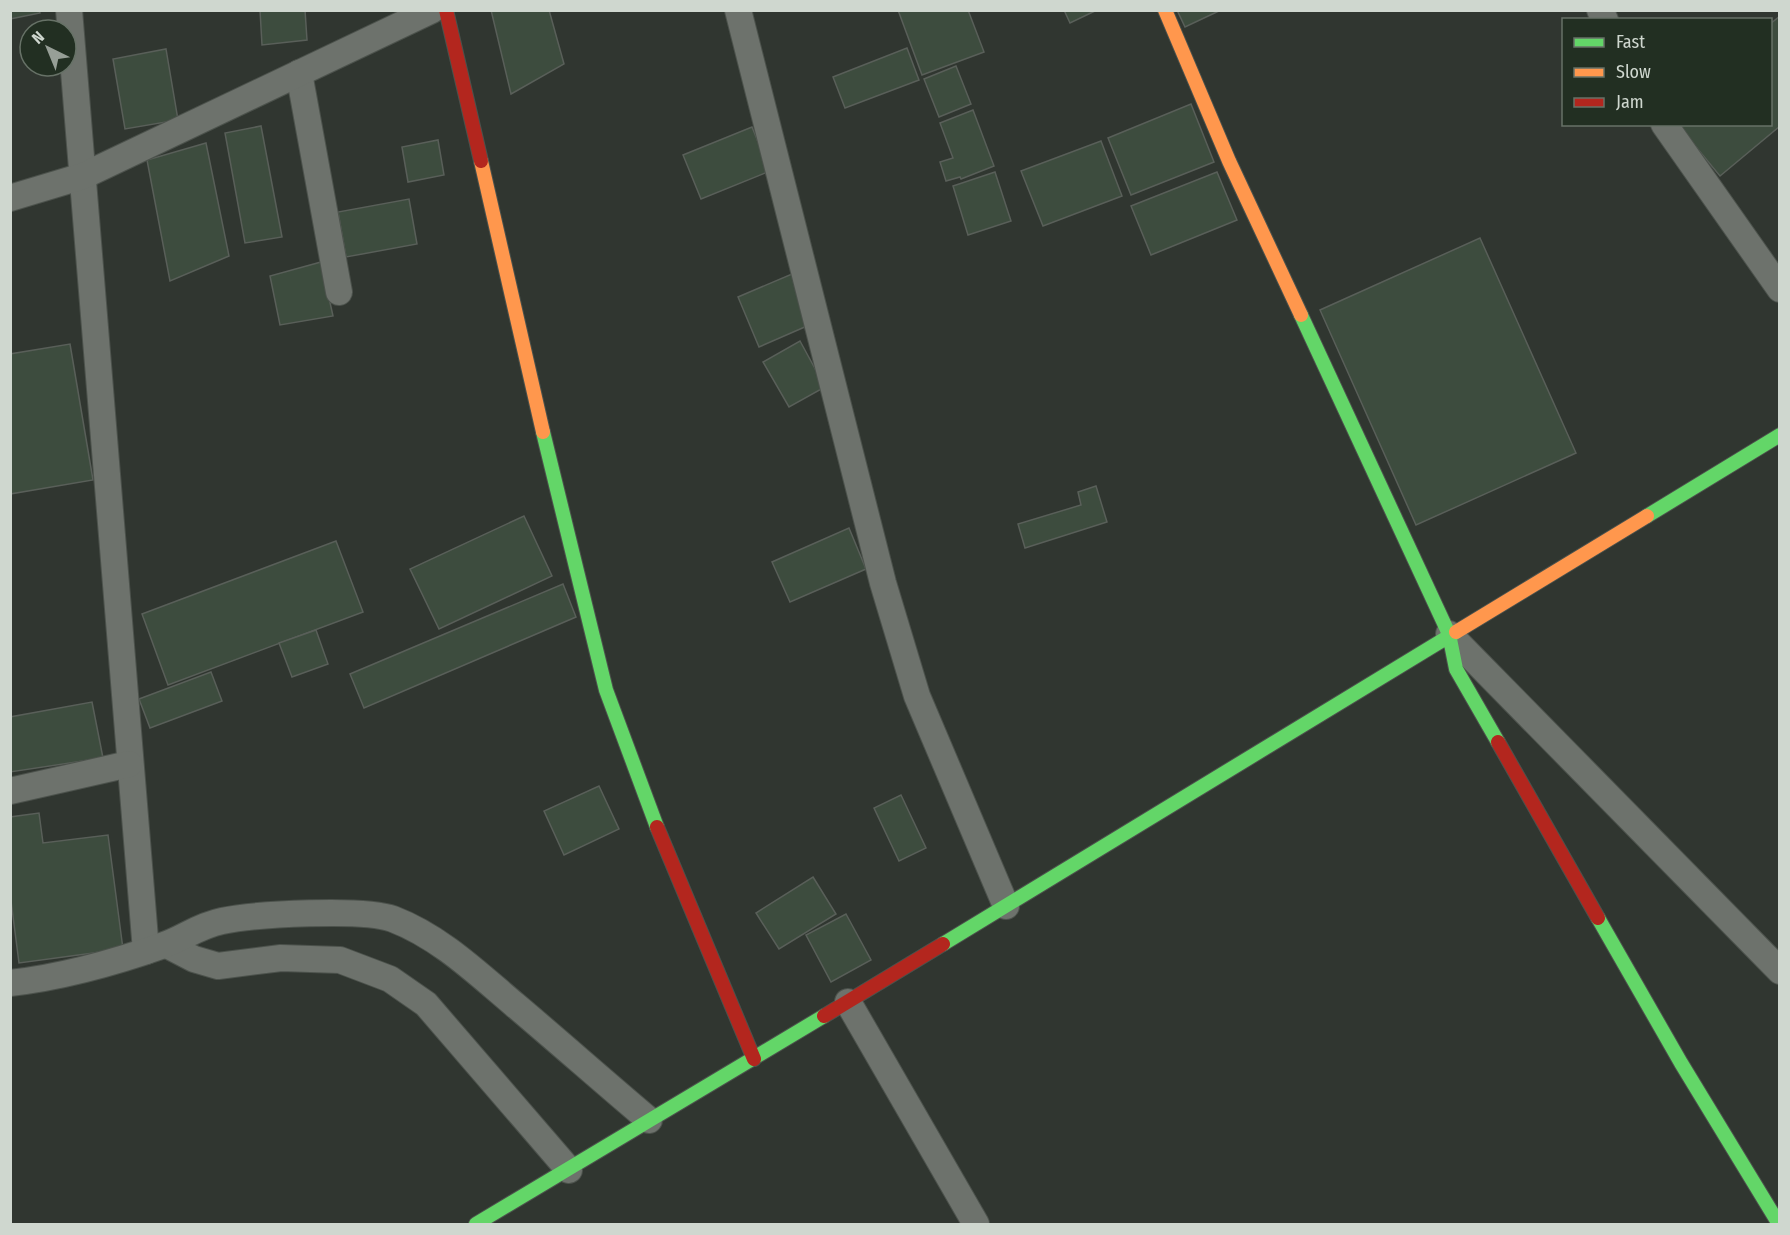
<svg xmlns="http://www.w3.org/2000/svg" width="1790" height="1235" font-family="'Fira Sans Condensed',sans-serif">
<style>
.building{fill:#3d4c3e;stroke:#595f59;stroke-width:1.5}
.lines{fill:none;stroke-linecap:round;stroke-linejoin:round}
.street-casing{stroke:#4c524c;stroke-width:28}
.fast-casing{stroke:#4c524c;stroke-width:16}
.slow-casing{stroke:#4c524c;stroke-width:16}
.jam-casing{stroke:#4c524c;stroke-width:16}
.street{stroke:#6d726c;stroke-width:26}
.fast{stroke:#63d668;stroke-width:14}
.slow{stroke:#ff974d;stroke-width:14}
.jam{stroke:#b3261e;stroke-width:14}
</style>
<rect width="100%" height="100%" fill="#303630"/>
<g class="building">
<path d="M10 10H39L40 13 10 19Z"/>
<path d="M260 10H305L307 40 262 45Z"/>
<path d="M491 10H549L564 64 511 94Z"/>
<path d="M898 10H968L984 52 922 75Z"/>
<path d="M1064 10H1097L1070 23Z"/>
<path d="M1177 10H1221L1185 27Z"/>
<path d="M1780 16V126L1720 176 1677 124H1770V24Z"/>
<path d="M907 48 919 80 845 108 833 77Z"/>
<path d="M166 49 178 120 125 129 113 59Z"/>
<path d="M956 66 971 104 939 117 924 79Z"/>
<path d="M1191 104 1214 162 1131 195 1108 138Z"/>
<path d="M973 110 994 166 961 179 960 177 946 181 940 162 953 158 940 123Z"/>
<path d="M261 126 282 237 245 243 225 133Z"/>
<path d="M752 127 770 171 701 199 683 155Z"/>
<path d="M438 140 444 175 408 182 402 147Z"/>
<path d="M1101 141 1122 196 1043 226 1021 171Z"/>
<path d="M206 143 229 256 170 281 147 160Z"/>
<path d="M995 172 1011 221 968 235 953 186Z"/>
<path d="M1217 172 1237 220 1151 255 1131 206Z"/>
<path d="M409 199 417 244 346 257 338 212Z"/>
<path d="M1480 238 1576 453 1416 525 1320 310Z"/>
<path d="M321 262 333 316 280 325 270 276Z"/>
<path d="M792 274 807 326 759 347 738 297Z"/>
<path d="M800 341 825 387 789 407 763 362Z"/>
<path d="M70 344 93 480 10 494V354Z"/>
<path d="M1096 486 1107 522 1025 548 1018 524 1081 505 1078 492Z"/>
<path d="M524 516 552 576 439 629 410 569Z"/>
<path d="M849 528 866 569 790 602 772 562Z"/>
<path d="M336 541 363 612 168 685 142 614Z"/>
<path d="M563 584 576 617 364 708 350 674Z"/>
<path d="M316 630 328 664 292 677 279 643Z"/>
<path d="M211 672 222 701 150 728 139 699Z"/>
<path d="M92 702 103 758 10 772V717Z"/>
<path d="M599 786 619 829 564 855 544 811Z"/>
<path d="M901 795 926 848 899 861 874 808Z"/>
<path d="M39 813 43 843 108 835 123 949 19 963 10 893V817Z"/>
<path d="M813 877 836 914 779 949 756 913Z"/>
<path d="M846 914 871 960 831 982 806 935Z"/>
</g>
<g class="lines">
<defs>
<g id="street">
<path d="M69 10 146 951"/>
<path d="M738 10 883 583 917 696 1006 906"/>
<path d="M1600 10 1605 20"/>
<path d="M299 73 339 292"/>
<path d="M1664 124 1780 289"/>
<path d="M10 198 83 176 432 10"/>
<path d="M1449 634 1780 971"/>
<path d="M10 791 129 764"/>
<path d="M167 945 194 959 218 966 281 958 340 960 390 979 426 1004 569 1170"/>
<path d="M10 983C64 977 113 963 164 945 184 938 198 926 222 921 255 914 364 908 393 919 440 937 477 973 515 1005 560 1043 604 1082 649 1120"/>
<path d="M848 1002 976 1224"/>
</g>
<g id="fast">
<path d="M1301 315 1449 634 1456 669 1498 742"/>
<path d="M543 432 606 690 657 827"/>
<path d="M1647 516 1780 435"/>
<path d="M1598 918 1681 1063 1779 1224"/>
<path d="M943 944 1456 632"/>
<path d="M476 1224 824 1016"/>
</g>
<g id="slow">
<path d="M1165 10 1229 161 1301 315"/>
<path d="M481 161 543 432"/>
<path d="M1456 632 1647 516"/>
</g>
<g id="jam">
<path d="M446 10 481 161"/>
<path d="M1498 742 1598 918"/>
<path d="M657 827 754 1059"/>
<path d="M824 1016 943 944"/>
</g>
</defs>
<use href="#street" class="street-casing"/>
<use href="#fast" class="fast-casing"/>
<use href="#slow" class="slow-casing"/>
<use href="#jam" class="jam-casing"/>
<use href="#street" class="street"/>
<use href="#fast" class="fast"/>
<use href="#slow" class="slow"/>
<use href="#jam" class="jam"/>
</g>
<rect width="1790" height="1235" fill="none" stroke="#cfd7cf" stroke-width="24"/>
<rect x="1562" y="18" width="210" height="108" fill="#222f22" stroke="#677267" stroke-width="1.5"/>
<rect x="1574" y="38" width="30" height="9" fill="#63d668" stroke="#677267" stroke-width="1.5"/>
<text x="1616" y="48" font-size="18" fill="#cfd7cf">Fast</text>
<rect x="1574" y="68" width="30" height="9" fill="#ff974d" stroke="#677267" stroke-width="1.5"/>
<text x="1616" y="78" font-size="18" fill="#cfd7cf">Slow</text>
<rect x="1574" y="98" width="30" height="9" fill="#b3261e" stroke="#677267" stroke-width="1.5"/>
<text x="1616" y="108" font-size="18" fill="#cfd7cf">Jam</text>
<g transform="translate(48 48) rotate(317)"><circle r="28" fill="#222f22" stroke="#677267" stroke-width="1.5"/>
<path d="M0-4.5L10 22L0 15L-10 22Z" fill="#979f97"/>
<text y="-9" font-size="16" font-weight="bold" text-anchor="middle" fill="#cfd7cf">N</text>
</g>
</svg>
